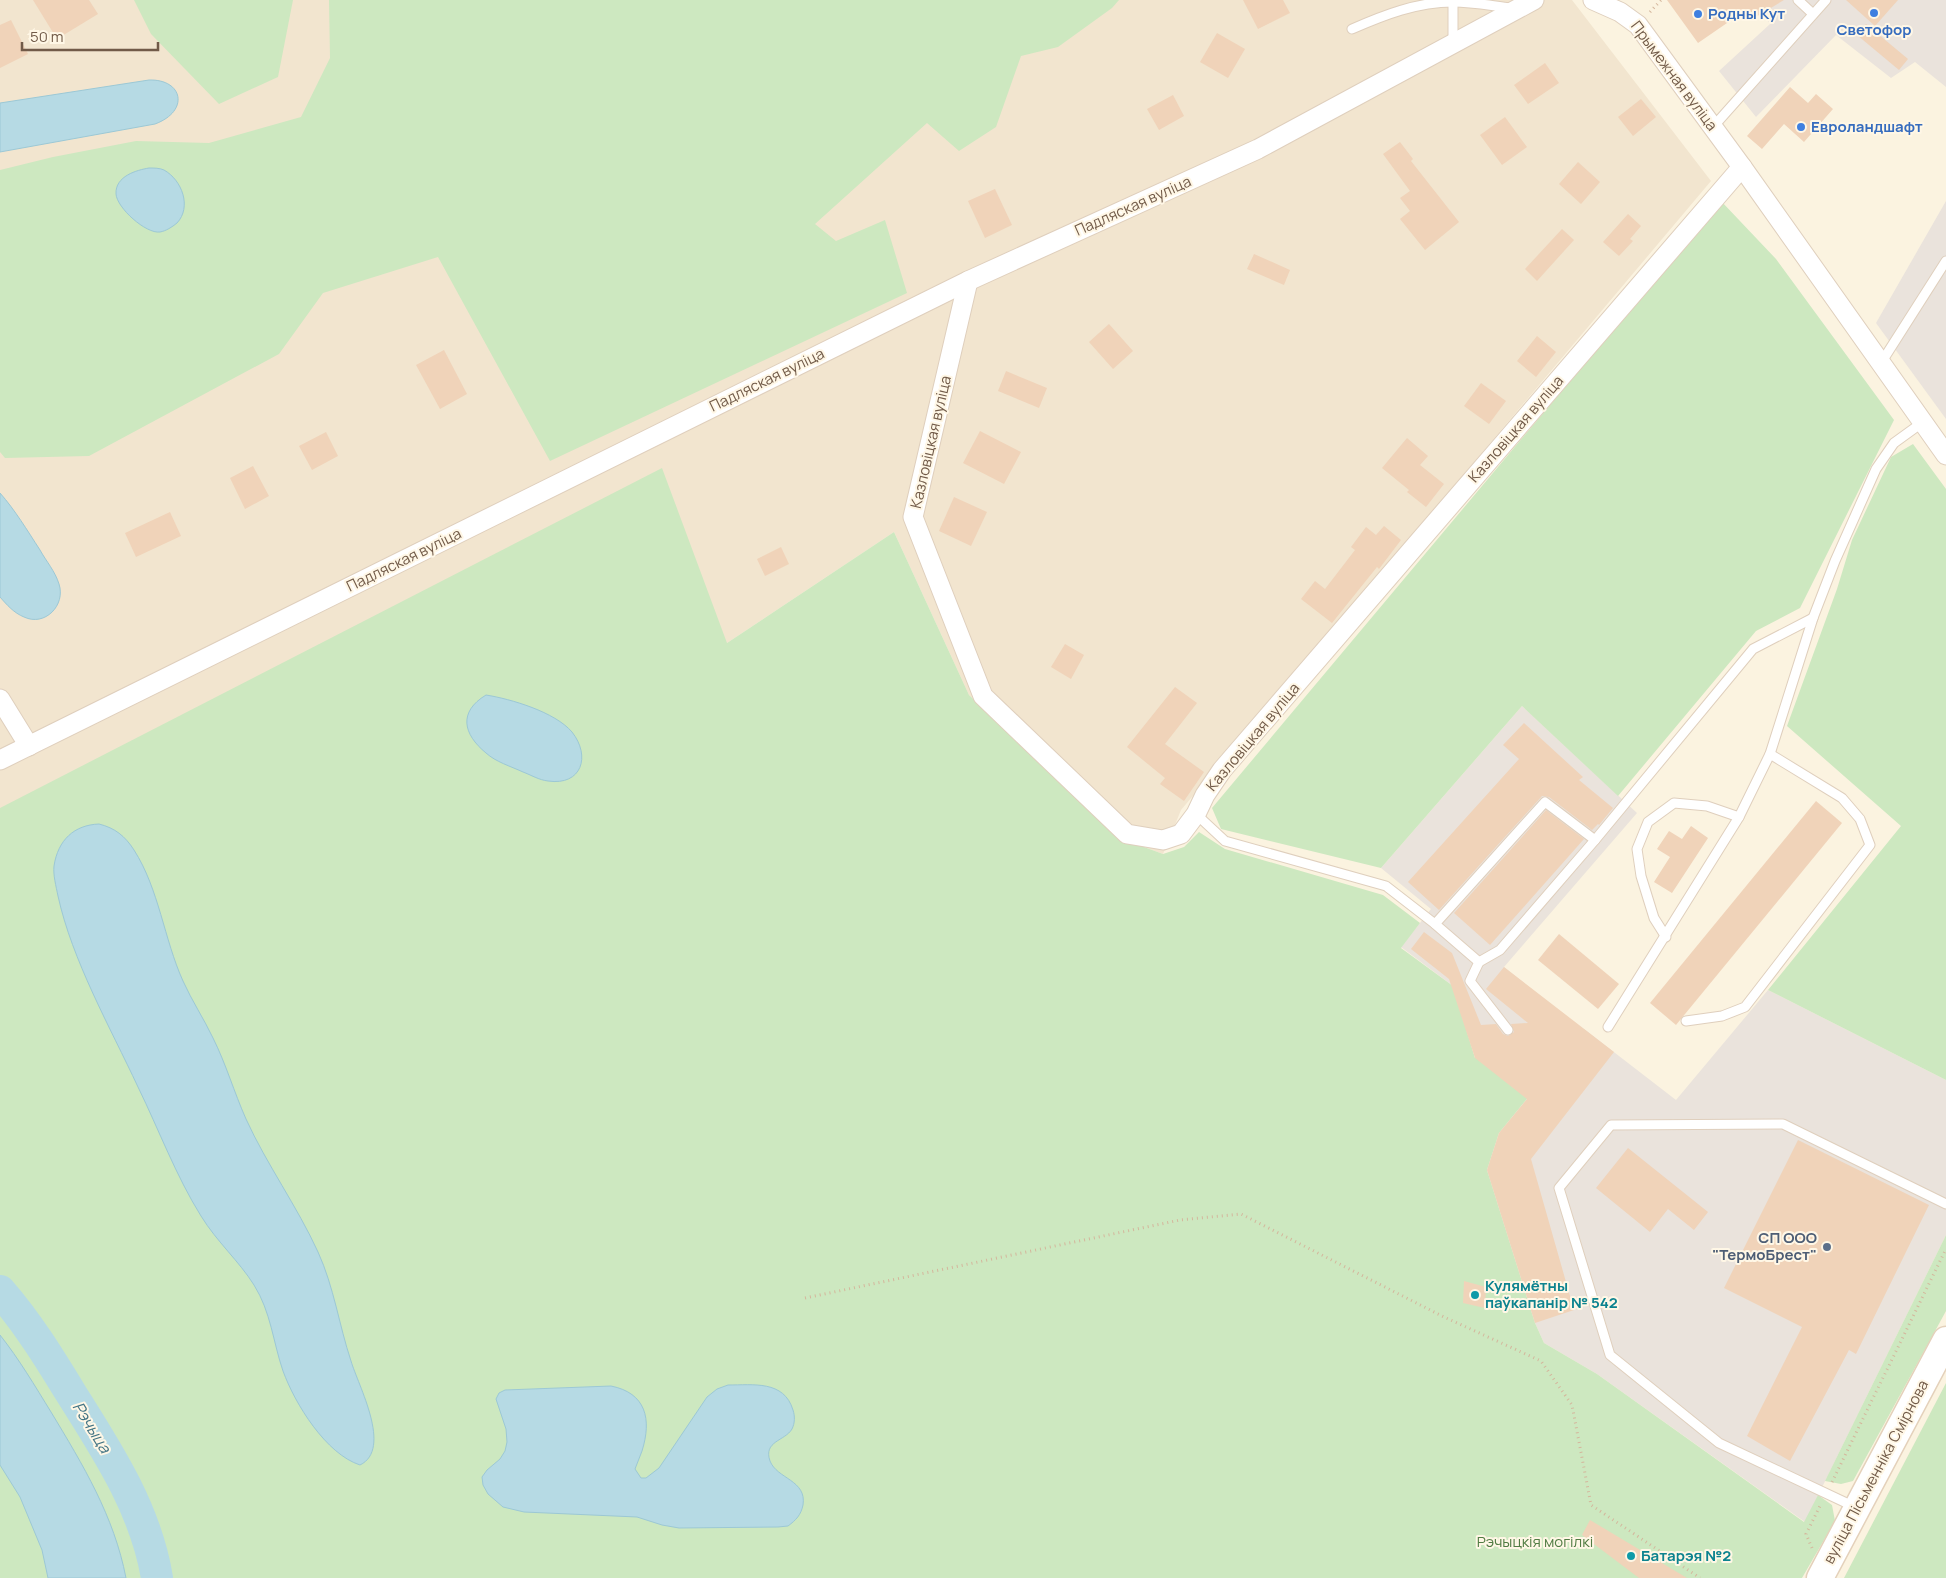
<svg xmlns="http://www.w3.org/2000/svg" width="1946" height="1578" font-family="Manrope,sans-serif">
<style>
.residential{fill:#f2e5cf}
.industrial{fill:#eae3dc}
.green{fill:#cde8c0}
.water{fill:#b6dae4;stroke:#9cc8d5}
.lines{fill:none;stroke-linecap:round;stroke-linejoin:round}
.river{stroke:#b6dae4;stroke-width:32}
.building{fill:#f0d3b9}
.service-casing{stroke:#dfcfbd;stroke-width:11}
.minor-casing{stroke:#dfcfbd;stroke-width:21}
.secondary-casing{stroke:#e4d1bb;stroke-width:29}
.path{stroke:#d4b69c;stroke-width:3;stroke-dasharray:1 4;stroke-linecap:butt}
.service{stroke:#fff;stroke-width:9}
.minor{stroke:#fff;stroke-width:19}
.secondary{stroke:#fff;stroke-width:26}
.shop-dot{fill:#3f7fe0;stroke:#fff7e6;stroke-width:2}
.service-dot{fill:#5c6f8a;stroke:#fff7e6;stroke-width:2}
.culture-dot{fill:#0f9aa8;stroke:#fff7e6;stroke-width:2}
.labels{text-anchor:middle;stroke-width:4;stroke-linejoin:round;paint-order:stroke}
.shop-label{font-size:15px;font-weight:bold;fill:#366cbe;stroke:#fff7e6;text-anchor:start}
.street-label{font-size:15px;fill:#715a48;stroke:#fff7e6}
.service-label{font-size:15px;font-weight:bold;fill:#4e5e75;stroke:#fff7e6;text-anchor:end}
.culture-label{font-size:15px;font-weight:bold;fill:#0d838f;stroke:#fff7e6;text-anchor:start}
.park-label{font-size:15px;fill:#517c43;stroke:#fff7e6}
.water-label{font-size:16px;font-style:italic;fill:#437484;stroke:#fff7e6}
</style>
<rect width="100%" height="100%" fill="#fbf3e0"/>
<path class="residential" d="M0 0H1572L1711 181 1181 810 1163 854 1117 837 969 695 894 532 727 643 0 811Z"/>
<g class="industrial">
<path d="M1755 0H1946V87L1915 62 1891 78 1836 35 1756 117 1719 71 1770 24Z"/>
<path d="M1946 201V419L1876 323Z"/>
<path d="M1522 706 1637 813 1504 967 1568 1018 1513 1088 1453 986 1401 947 1431 909 1381 868Z"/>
<path d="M1768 990 1946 1080V1235L1805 1522 1597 1374 1544 1343 1535 1323 1487 1170 1499 1133 1584 1029 1676 1100Z"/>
</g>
<g class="green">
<path d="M134 0H293L278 77 219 104 151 34Z"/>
<path d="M329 0H1119L1112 8 1058 47 1021 56 996 127 959 151 927 123 815 224 836 241 885 220 907 293 550 461 438 257 323 293 279 354 89 456 5 458 0 452V170L53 157 136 141 209 143 301 117 330 58Z"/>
<path d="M1721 201 1776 259 1894 420 1800 608 1756 631 1618 796 1522 706 1381 868 1221 829 1212 808Z"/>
<path d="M1913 444 1946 489V1080L1768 990 1901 826 1787 726 1837 589 1852 540 1891 457Z"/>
<path d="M662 468 727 643 894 532 969 695 1117 837 1163 854 1184 847 1199 832 1225 849 1383 895 1420 923 1401 948 1453 986 1475 1058 1584 1029 1499 1133 1487 1170 1535 1323 1544 1343 1597 1374 1804 1522 1818 1495 1832 1505 1835 1521 1802 1578H0V808Z"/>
<path d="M1946 1235V1311L1853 1481 1841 1484 1825 1481Z"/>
<path d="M1946 1383V1578H1844Z"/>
</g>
<g class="water">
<path d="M149 80C183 79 190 111 155 124L0 152V103Z"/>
<path d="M149 168C154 168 160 168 164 170 182 180 192 207 177 223 172 227 166 231 160 232 146 234 117 208 116 194 115 176 137 170 149 168Z"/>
<path d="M0 493C15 510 27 530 40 550 46 561 55 571 59 584 66 605 45 627 24 617 14 613 7 605 0 597Z"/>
<path d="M486 695C511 699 555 712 572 732 591 756 582 786 548 781 539 780 531 775 523 772 510 766 496 762 486 753 463 734 458 712 486 695Z"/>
<path d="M99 824C115 828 125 836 134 850 159 889 164 939 183 981 192 1001 204 1019 213 1038 226 1064 234 1092 246 1119 267 1165 297 1206 318 1252 334 1287 339 1325 351 1361 358 1385 393 1449 360 1465 326 1454 295 1404 283 1371 273 1342 271 1312 254 1285 239 1261 217 1242 201 1216 176 1176 159 1130 138 1087 110 1027 72 960 58 896 56 886 53 875 54 866 58 840 74 825 99 824Z"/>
<path d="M0 1335C19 1359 35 1386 51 1412 83 1465 114 1516 126 1578H48L42 1550 20 1497 0 1465Z"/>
<path d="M728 1385C753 1385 784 1380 793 1410 795 1416 795 1423 792 1429 785 1441 763 1441 770 1461 777 1479 807 1480 803 1505 801 1515 796 1520 788 1526L778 1527 679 1528 662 1525 637 1517 524 1512 503 1507 488 1494 483 1485 482 1477 487 1470 500 1459 505 1451 507 1442 506 1429 496 1399 499 1393 505 1390 611 1386C646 1393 652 1419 642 1451 640 1457 637 1463 635 1469L641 1478H646L659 1468 707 1397 717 1389Z"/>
</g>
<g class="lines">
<path class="river" d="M0 1291C28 1323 50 1359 72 1395 108 1452 146 1510 157 1578"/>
</g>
<g class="building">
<path d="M33 0H89L98 14 57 39Z"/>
<path d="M1243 0H1283L1290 13 1258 29Z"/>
<path d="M1667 0H1784L1749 21 1743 12 1698 43Z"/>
<path d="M1846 0H1898L1875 26Z"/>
<path d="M11 20 28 54 0 68V25Z"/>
<path d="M1866 24 1908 59 1899 70 1857 35Z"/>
<path d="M1217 33 1245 49 1228 78 1200 62Z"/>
<path d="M1545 63 1559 83 1528 104 1514 85Z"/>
<path d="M1790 87 1808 103 1816 94 1833 109 1804 142 1784 124 1762 149 1747 136Z"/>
<path d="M1173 95 1184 116 1159 130 1147 109Z"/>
<path d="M1641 99 1656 117 1633 136 1618 117Z"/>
<path d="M1505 117 1527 147 1502 165 1480 135Z"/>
<path d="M1400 142 1413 159 1411 161 1459 222 1425 250 1400 219 1410 211 1400 198 1410 191 1383 154Z"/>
<path d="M1578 162 1600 182 1581 204 1559 184Z"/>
<path d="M995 189 1012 225 985 238 968 201Z"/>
<path d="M1628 214 1641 226 1630 239 1633 241 1619 256 1603 242Z"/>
<path d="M1562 229 1574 240 1537 281 1525 269Z"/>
<path d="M1254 254 1290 270 1284 285 1247 269Z"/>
<path d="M1109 324 1133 351 1113 369 1089 342Z"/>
<path d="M1537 336 1556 352 1536 377 1517 361Z"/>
<path d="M444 350 467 394 440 409 416 365Z"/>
<path d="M1006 371 1047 388 1039 408 998 391Z"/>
<path d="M1481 383 1506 401 1489 424 1464 406Z"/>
<path d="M980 431 1021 452 1004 484 963 463Z"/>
<path d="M326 432 338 456 312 470 299 446Z"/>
<path d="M1407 438 1428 456 1420 465 1444 484 1426 507 1407 492 1409 490 1382 468Z"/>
<path d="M253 466 269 496 245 509 230 478Z"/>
<path d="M954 497 987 512 971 546 939 531Z"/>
<path d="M170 512 181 536 136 557 125 533Z"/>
<path d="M1384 526 1401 540 1379 569 1377 567 1332 623 1301 599 1315 581 1325 589 1355 550 1351 547 1366 527 1376 535Z"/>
<path d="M781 547 789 564 765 576 757 559Z"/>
<path d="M1065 644 1084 655 1071 679 1051 667Z"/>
<path d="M1175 687 1197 703 1165 744 1204 772 1184 801 1160 784 1165 778 1127 747Z"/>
<path d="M1524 723 1583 777 1579 780 1613 808 1599 825 1598 824 1592 830 1549 797 1542 796 1439 910 1408 882 1519 759 1503 745Z"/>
<path d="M1816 801 1842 823 1676 1025 1650 1003Z"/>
<path d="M1546 810 1584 839 1490 945 1454 913Z"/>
<path d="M1691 826 1708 838 1672 893 1654 882 1670 857 1657 849 1669 831 1682 839Z"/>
<path d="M1424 932 1452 953 1481 1025 1496 1024 1503 1034 1508 1036 1514 1032 1511 1024 1528 1023 1486 989 1504 967 1614 1052 1531 1159 1574 1310 1535 1323 1487 1170 1499 1133 1527 1099 1475 1058 1449 979 1411 949Z"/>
<path d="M1559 934 1619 984 1598 1009 1538 960Z"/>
<path d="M1798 1140 1929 1205 1856 1354 1849 1350 1790 1461 1747 1436 1802 1327 1724 1288Z"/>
<path d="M1628 1148 1708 1212 1694 1230 1668 1209 1650 1232 1596 1188Z"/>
<path d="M1464 1281 1486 1287 1485 1308 1463 1303Z"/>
<path d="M1590 1520 1687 1578H1639L1582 1535Z"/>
</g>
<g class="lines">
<defs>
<g id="service">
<path d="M1798 0 1813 14"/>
<path d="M1352 29C1384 15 1417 2 1453 2 1473 2 1493 6 1512 8"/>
<path d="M1453 44V0"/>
<path d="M1713 127 1826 0"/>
<path d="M1881 363 1946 261"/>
<path d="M1196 814 1225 841 1386 886 1435 924 1479 962 1470 981 1508 1030"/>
<path d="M1435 924 1545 802 1595 840"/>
<path d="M1666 937 1654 918 1641 876 1637 849 1648 822 1674 803 1707 806 1739 817"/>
<path d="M1479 962 1500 950 1595 840 1753 649 1813 618"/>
<path d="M1686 1021 1722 1016 1745 1007 1870 845 1860 819 1842 798 1770 754"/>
<path d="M1608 1027 1739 817 1770 754 1813 618 1835 561 1876 469 1894 443 1923 422"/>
<path d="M1855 1507 1719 1443 1610 1355 1559 1188 1611 1125 1783 1124 1946 1204"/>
</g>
<g id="minor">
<path d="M1593 0 1620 12 1638 25 1742 167 1946 455"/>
<path d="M968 281 913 517 983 696 1127 834 1163 840 1181 834 1196 814 1205 795 1222 770 1742 167"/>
<path d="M0 699 29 746"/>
<path d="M0 760 968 281 1258 149 1534 0"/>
</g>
<path id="secondary" d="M1820 1578 1946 1340"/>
</defs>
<use href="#service" class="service-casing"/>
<use href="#minor" class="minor-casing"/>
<use href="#secondary" class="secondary-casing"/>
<g class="path">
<path d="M1650 12 1661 0"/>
<path d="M805 1298 1180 1220 1241 1214 1444 1317 1541 1361 1572 1405 1591 1505 1700 1578"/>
<path d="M1832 1482 1946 1249"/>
<path d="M1812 1548 1806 1534 1821 1504"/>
</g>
<use href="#service" class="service"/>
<use href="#minor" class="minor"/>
<use href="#secondary" class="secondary"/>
</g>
<g class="shop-dot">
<circle cx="1874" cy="13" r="5"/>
<circle cx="1698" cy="14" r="5"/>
<circle cx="1801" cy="127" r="5"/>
</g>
<circle class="service-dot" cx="1827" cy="1247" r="5"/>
<g class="culture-dot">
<circle cx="1475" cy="1295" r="5"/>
<circle cx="1631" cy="1556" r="5"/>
</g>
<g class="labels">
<g class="shop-label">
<text x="1708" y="19">Родны Кут</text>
<text x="1874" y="35" text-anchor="middle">Светофор</text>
<text x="1811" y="132">Евроландшафт</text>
</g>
<g class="street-label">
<text transform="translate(1674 76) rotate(53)" y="5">Прымежная вуліца</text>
<text transform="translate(1133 206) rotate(-24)" y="5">Падляская вуліца</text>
<text transform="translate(767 380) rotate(-26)" y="5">Падляская вуліца</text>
<text transform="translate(1516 429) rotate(-49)" y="5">Казловіцкая вуліца</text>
<text transform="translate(931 442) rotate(-77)" y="5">Казловіцкая вуліца</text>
<text transform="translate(404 560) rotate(-26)" y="5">Падляская вуліца</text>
<text transform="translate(1253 737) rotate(-50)" y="5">Казловіцкая вуліца</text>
<text transform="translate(1876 1472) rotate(-62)" y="5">вуліца Пісьменніка Смірнова</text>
</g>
<g class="service-label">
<text x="1817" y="1243">СП ООО<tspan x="1817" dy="17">"ТермоБрест"</tspan></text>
</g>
<g class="culture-label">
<text x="1485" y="1291">Кулямётны<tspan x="1485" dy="17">паўкапанір № 542</tspan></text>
<text x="1641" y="1561">Батарэя №2</text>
</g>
<g class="park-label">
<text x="1535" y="1547">Рэчыцкія могілкі</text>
</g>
<g class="water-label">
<text transform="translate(92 1427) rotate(58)" y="6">Рэчыца</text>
</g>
</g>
<path d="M22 42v8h136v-8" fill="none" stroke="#715a48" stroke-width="2.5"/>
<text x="30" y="42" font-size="15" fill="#715a48" stroke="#fff7e6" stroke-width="4" paint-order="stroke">50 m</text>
</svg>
